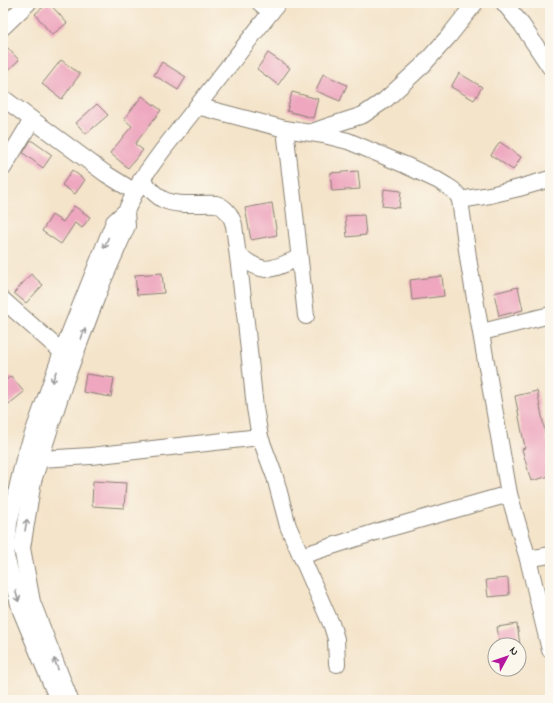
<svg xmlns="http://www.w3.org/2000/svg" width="553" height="703" font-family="'Indie Flower',sans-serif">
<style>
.building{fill:#eea7bf}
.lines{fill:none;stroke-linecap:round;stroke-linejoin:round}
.minor-casing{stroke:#888073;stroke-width:18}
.minor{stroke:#fff;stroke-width:16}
.oneway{stroke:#999}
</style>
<rect width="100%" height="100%" fill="#fbf7ec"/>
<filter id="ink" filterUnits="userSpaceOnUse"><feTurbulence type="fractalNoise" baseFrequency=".025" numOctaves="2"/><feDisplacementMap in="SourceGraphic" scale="8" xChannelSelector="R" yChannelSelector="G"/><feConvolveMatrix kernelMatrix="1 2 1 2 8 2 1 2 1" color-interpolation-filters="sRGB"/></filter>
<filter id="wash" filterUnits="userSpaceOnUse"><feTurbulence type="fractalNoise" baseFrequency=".012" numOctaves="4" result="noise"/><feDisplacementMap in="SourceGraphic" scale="16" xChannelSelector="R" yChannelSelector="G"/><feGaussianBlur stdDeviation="0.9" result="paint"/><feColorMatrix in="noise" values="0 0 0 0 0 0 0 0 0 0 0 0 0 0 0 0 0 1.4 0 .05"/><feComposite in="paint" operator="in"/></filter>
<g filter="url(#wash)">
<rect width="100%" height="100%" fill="#f4e4ca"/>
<g id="blocks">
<g class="building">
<path d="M48 3H49L67 23 52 35 35 14Z"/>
<path d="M3 43 19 60 3 75Z"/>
<path d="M268 53 290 68 278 85 257 69Z"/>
<path d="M61 60 80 74 62 99 42 84Z"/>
<path d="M162 62 186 77 178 90 154 75Z"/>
<path d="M459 73 482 87 474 100 451 87Z"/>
<path d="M323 74 347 85 340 101 316 91Z"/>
<path d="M292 92 318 99 313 118 287 111Z"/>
<path d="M142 96 161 110 135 144 143 150 128 168 110 153 132 126 124 119Z"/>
<path d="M97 104 108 115 86 134 76 123Z"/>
<path d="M31 140 52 155 43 168 23 153Z"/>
<path d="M500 142 521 157 513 170 491 155Z"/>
<path d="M72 170 85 180 75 194 62 185Z"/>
<path d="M358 171 360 189 332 191 330 173Z"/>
<path d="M384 189 401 191 399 208 382 206Z"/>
<path d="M272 203 277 235 251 240 245 208Z"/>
<path d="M74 206 90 217 82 228 75 223 61 244 42 231 52 215 63 222Z"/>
<path d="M364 215 366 235 347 237 345 216Z"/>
<path d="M162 273 164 293 137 295 135 275Z"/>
<path d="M31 274 43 285 26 303 14 293Z"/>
<path d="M442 276 444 296 412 300 410 280Z"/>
<path d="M518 287 523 310 499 316 494 293Z"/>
<path d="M86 374 114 378 111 397 83 392Z"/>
<path d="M11 376 24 392 9 404 3 397V382Z"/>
<path d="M537 391 547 442 550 441V476L531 481 522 449 525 448 515 396Z"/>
<path d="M93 481 126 483 124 508 92 506Z"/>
<path d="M508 578 509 595 488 597 486 580Z"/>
<path d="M517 624 520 645H500L497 627Z"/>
</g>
</g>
</g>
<g filter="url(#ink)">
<use href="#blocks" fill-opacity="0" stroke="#888073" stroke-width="1"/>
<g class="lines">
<defs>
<g id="minor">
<path d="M260 3 271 12"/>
<path d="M504 3 522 25 550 67"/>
<path d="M3 27 28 3"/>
<path d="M3 98 106 174 135 192"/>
<path d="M197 106 285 129 324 135 348 141 405 165 437 180 447 186 453 190 457 194 460 200 469 264 509 494 528 559 550 650"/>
<path d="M285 129 295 215 306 316"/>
<path d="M312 132 329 126 363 115 385 100 396 90 423 65 449 36 475 3"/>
<path d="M3 168 32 120"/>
<path d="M141 180C148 187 154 194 162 199 176 207 200 203 216 204 226 207 231 215 234 225L246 322 255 408 260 437 275 477 288 526 332 626 336 639 337 664"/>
<path d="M460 200 490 195 519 188 550 179"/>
<path d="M238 255C266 276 269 270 299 258"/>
<path d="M3 300 70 359"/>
<path d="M482 332 550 315"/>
<path d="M40 459 91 456 197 444 260 437"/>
<path d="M301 556 376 532 509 494"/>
<path d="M528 559 550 555"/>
<path d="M58 700 21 611 6 557 9 523 24 459 62 352 114 222 126 211 141 180 162 151 278 3"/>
<path d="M70 700 32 602 22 548 33 481 65 381 102 283 127 226 126 211"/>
</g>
</defs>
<use href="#minor" class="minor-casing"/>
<use href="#minor" class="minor"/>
</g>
<defs><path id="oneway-shaft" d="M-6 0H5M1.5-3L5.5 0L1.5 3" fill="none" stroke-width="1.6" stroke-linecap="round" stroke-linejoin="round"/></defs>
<g class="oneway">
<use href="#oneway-shaft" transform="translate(106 243) rotate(112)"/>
<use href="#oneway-shaft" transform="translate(83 334) rotate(-69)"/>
<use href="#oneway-shaft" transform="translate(54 377) rotate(110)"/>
<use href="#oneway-shaft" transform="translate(26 525) rotate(-80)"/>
<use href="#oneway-shaft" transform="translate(17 596) rotate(74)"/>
<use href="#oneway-shaft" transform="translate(56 664) rotate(-111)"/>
</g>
</g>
<rect width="553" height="703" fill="none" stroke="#fbf7ec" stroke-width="16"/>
<g transform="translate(507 657) rotate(50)"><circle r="19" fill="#fbf7ec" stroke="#a29f99"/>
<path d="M0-3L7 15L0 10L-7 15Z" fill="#b5179e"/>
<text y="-6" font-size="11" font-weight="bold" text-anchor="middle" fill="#1c1c1c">N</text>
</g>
</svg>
